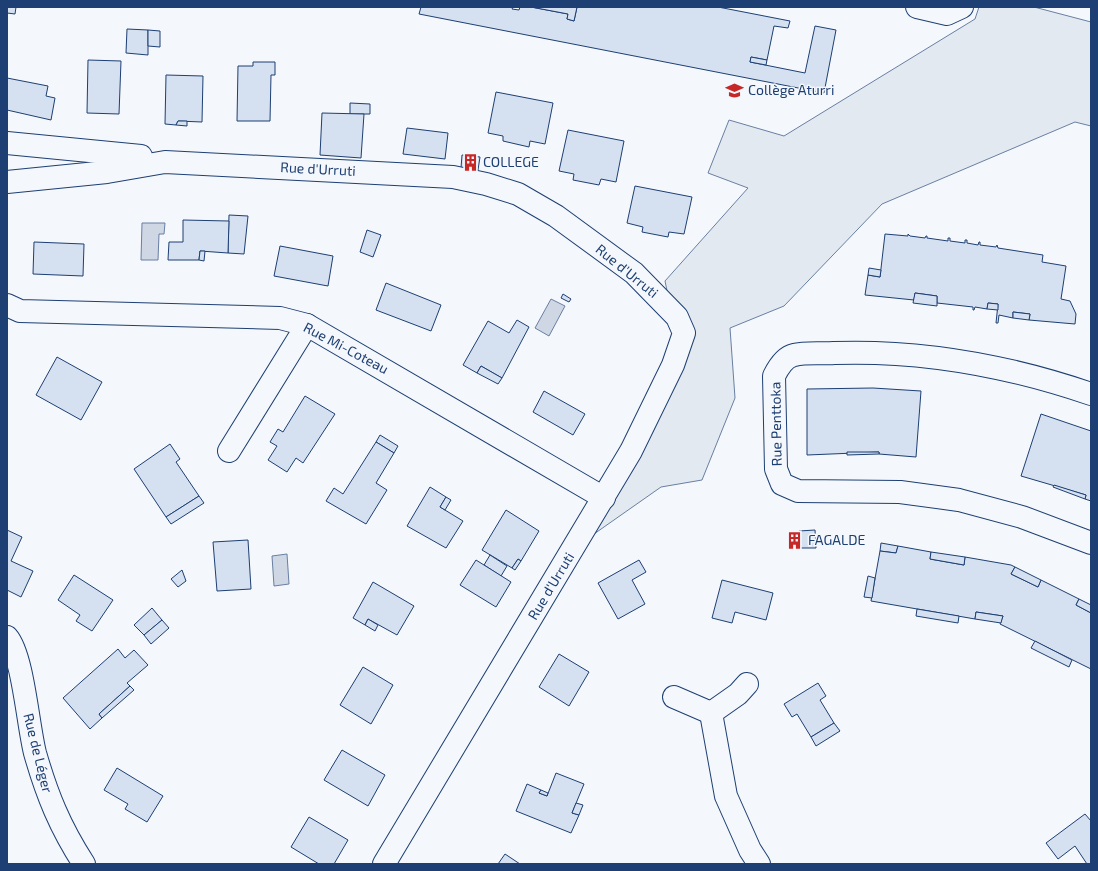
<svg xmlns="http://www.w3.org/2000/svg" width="1098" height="871" font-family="'Exo 2',sans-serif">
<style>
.green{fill:#e3e9f0;stroke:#687fa3}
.water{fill:#cfd7e4;stroke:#687fa3}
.building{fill:#d5e0f0;stroke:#1d3f73}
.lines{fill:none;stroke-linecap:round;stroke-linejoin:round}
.minor-casing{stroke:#1d3f73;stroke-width:24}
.minor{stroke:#f4f7fb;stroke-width:22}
.labels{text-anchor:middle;stroke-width:3;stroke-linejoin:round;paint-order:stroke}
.poi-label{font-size:14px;fill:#1d3f73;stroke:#f4f7fb;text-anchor:start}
.street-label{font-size:14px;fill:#1d3f73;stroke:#f4f7fb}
</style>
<rect width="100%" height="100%" fill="#f4f7fb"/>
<path class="green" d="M979 7H1034L1091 22V126L1075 122 882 204 784 306 730 328 735 398 702 480 661 487 594 534 681 358 665 281 748 188 708 173 729 120 784 136 975 19Z"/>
<g class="water">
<path d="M142 223H165L164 234H159L158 260H141Z"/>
<path d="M551 299 565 306 549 336 535 328Z"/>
<path d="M287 554 289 584 274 586 272 556Z"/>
</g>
<g class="building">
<path d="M7 7H16L15 14 7 13Z"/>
<path d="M421 7H513L512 9 519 10 520 7H531L568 14 567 19 574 21 577 7H718L790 21 788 28 774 26 767 60 751 57 750 62 805 73 815 26 836 30 824 93 419 14Z"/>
<path d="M531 7H577L574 21 567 19 568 14Z"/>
<path d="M127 29 148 30V55L126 53Z"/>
<path d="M148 30 160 31V47L148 46Z"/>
<path d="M751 57 767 60 766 65 750 62Z"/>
<path d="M88 60 121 61 119 114 87 113Z"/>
<path d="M253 62H275V75H271L270 121H237L238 66H253Z"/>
<path d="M166 75 203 76 202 122 178 121 176 125 165 124Z"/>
<path d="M7 78 48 86 46 96 55 98 51 120 7 110Z"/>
<path d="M496 92 553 103 545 144 530 141 529 147 503 141V136L488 133Z"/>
<path d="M350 103 370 104V114H350Z"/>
<path d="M322 113 364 114 361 158 320 155Z"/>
<path d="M178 121H187V126L176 125Z"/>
<path d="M407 128 448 133 445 159 403 154Z"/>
<path d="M568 130 624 141 616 182 601 179 599 185 573 180 574 174 559 171Z"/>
<path d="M462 155 480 157 478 170 461 168Z"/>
<path d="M635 186 692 197 684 234 669 232 668 237 642 232 643 227 627 223Z"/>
<path d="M229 215 248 216 244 254 228 253Z"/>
<path d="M183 220 229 221 228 253 200 251 199 260H168L169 242H183Z"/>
<path d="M367 230 381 235 373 257 360 252Z"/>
<path d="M885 234 908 236V234L910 236 925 238 926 236H927V238L948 241V238H950V241L965 243V240H967V243L978 245 979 242H980V245L996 247 997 245 998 248 1043 255 1042 262 1066 266 1061 299 1070 301 1076 314 1075 324 1029 320 1030 314 1013 312V318L999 315 998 323H996L998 304 988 303 987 309 975 307 974 310H973V307L937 303V296L915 293 914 300 865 295 868 275 880 277Z"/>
<path d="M34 242 84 244 83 276 33 274Z"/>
<path d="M280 246 333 256 328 286 274 276Z"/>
<path d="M200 251H205L204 261 199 260Z"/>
<path d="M869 268 881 270 880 277 868 275Z"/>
<path d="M386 283 441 305 431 331 376 310Z"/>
<path d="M915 293 937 296V306L913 303Z"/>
<path d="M563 294 571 299 569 302 561 298Z"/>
<path d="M988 303 998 304V310L987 309Z"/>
<path d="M1013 312 1030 314 1029 320 1013 318Z"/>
<path d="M517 320 529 327 502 378 481 366 477 373 463 365 488 321 509 333Z"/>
<path d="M57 357 102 382 81 420 36 395Z"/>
<path d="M481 366 502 378 498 384 477 373Z"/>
<path d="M873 388 921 391 916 457 879 454V452L807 455V389Z"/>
<path d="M544 391 585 414 573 435 533 412Z"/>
<path d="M305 396 335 414 303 463 296 458 287 472 268 460 277 446 270 442 278 429 283 432Z"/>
<path d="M1041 414 1091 431V501L1085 499 1086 495 1021 476Z"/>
<path d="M380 435 398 446 394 453 376 442Z"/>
<path d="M376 442 394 453 376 483 387 490 366 524 326 501 334 488 343 494Z"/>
<path d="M170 444 180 459 176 462 199 496 166 517 134 469Z"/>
<path d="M847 452H879V454L847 455Z"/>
<path d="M1054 485 1086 495 1085 499 1053 487Z"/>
<path d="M430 487 446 497 440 507 463 521 446 548 407 526Z"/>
<path d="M199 496 204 503 171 524 166 517Z"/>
<path d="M446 497 451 500 445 510 440 507Z"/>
<path d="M506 510 539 531 521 561 518 559 512 568 482 550Z"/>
<path d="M7 530 22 537 11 561 33 571 21 597 7 590Z"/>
<path d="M815 530 816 548H800L799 531Z"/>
<path d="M799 533 800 547H790L789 534Z"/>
<path d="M248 540 251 589 217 591 213 542Z"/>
<path d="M881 543 898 546 896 553 880 551Z"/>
<path d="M898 546 931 552 930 559 964 565 965 557 1011 565 1015 567 1011 574 1038 587 1041 580 1079 599 1076 605 1091 613V669L1000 624 1003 616 976 612 975 619 871 601 880 551 896 553Z"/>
<path d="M931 552 965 557 964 565 930 559Z"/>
<path d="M490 555 507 566 501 576 484 565Z"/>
<path d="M518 559 521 561 515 570 512 568Z"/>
<path d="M476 560 511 582 496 607 460 585Z"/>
<path d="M639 560 646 572 632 580 645 604 618 619 598 583Z"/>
<path d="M1015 567 1041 580 1038 587 1011 574Z"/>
<path d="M182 570 186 581 178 587 171 579Z"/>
<path d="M74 575 113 600 92 631 76 621 80 615 58 600Z"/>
<path d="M868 576 875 578 872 598 864 597Z"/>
<path d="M722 580 773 593 766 620 735 612 732 623 712 618Z"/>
<path d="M373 582 414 606 397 635 368 619 365 625 353 618Z"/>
<path d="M1079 599 1091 605V613L1076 605Z"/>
<path d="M152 608 162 620 144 635 134 625Z"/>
<path d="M917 609 959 616 958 623 916 616Z"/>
<path d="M976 612 1003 616 1002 619 1001 623 975 619Z"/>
<path d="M368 619 378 625 375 631 365 625Z"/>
<path d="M162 620 169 628 151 644 144 635Z"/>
<path d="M1035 641 1072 660 1069 667 1031 648Z"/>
<path d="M118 649 125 658 134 650 148 665 127 683 130 686 99 714 102 718 90 729 63 698Z"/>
<path d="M559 654 589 672 569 706 539 687Z"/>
<path d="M363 667 393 685 371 724 340 705Z"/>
<path d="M818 683 826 696 820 700 834 723 811 737 797 714 792 717 784 704Z"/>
<path d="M130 686 134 690 102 718 99 714Z"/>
<path d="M834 723 840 731 816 746 811 737Z"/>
<path d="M342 750 385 775 368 806 324 780Z"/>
<path d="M117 768 163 796 147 822 125 809 128 804 104 790Z"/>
<path d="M556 773 584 784 572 813 579 815 571 833 516 811 527 784 541 790 539 793 547 796Z"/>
<path d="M541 790 548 793 547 796 539 793Z"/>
<path d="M576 803 583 805 579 815 572 813Z"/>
<path d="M1085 814 1091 821V864H1087L1075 846 1058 859 1046 843Z"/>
<path d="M309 817 348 840 334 864H319L291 847Z"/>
<path d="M505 854 520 864H498Z"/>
</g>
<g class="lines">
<defs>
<g id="minor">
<path d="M917 7 947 14 962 7"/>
<path d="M7 143 141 156V162"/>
<path d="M7 182 107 172 165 162 453 177 486 184 518 194 556 216 634 273 677 317 684 333 673 365 631 451 384 864"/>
<path d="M7 305 20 311 280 318 307 325 604 498"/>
<path d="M1091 394C1009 366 921 350 834 353 822 354 806 352 794 355 785 357 778 368 774 376L776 469 782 484 798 491 900 492 959 500 1022 517 1091 543"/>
<path d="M229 451 307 325"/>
<path d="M7 637C23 655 28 726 35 753 47 795 60 827 84 864"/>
<path d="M674 697 711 713 738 694 747 684"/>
<path d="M711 713 726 796 750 850 759 864"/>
</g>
</defs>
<use href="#minor" class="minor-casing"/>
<use href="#minor" class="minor"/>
</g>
<defs>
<symbol id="school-bare" viewBox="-9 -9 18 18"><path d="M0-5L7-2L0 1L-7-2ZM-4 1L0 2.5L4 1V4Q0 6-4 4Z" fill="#c62828" stroke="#f4f7fb" stroke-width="2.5" paint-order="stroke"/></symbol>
<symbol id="building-bare" viewBox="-9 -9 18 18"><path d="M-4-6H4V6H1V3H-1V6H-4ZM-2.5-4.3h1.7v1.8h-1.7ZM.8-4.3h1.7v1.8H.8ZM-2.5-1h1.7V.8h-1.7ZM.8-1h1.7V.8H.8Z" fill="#c62828" stroke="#f4f7fb" stroke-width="2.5" paint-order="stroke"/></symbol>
</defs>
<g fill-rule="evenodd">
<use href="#school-bare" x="722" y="78" width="25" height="25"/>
<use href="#building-bare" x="458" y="150" width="25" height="25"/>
<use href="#building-bare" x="782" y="528" width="25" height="25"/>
</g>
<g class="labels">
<g class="poi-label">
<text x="748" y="95">Collège Aturri</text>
<text x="483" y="167">COLLEGE</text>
<text x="808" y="545">FAGALDE</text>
</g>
<g class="street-label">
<text transform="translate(318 169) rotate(3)" y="5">Rue d'Urruti</text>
<text transform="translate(627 271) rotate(39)" y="5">Rue d'Urruti</text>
<text transform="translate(346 348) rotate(28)" y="5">Rue Mi-Coteau</text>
<text transform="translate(776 424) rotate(-91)" y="5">Rue Penttoka</text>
<text transform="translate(551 586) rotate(-59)" y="5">Rue d'Urruti</text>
<text transform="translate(38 753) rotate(76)" y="5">Rue de Léger</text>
</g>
</g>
<rect width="1098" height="871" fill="none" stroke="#1d3f73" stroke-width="16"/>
</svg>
